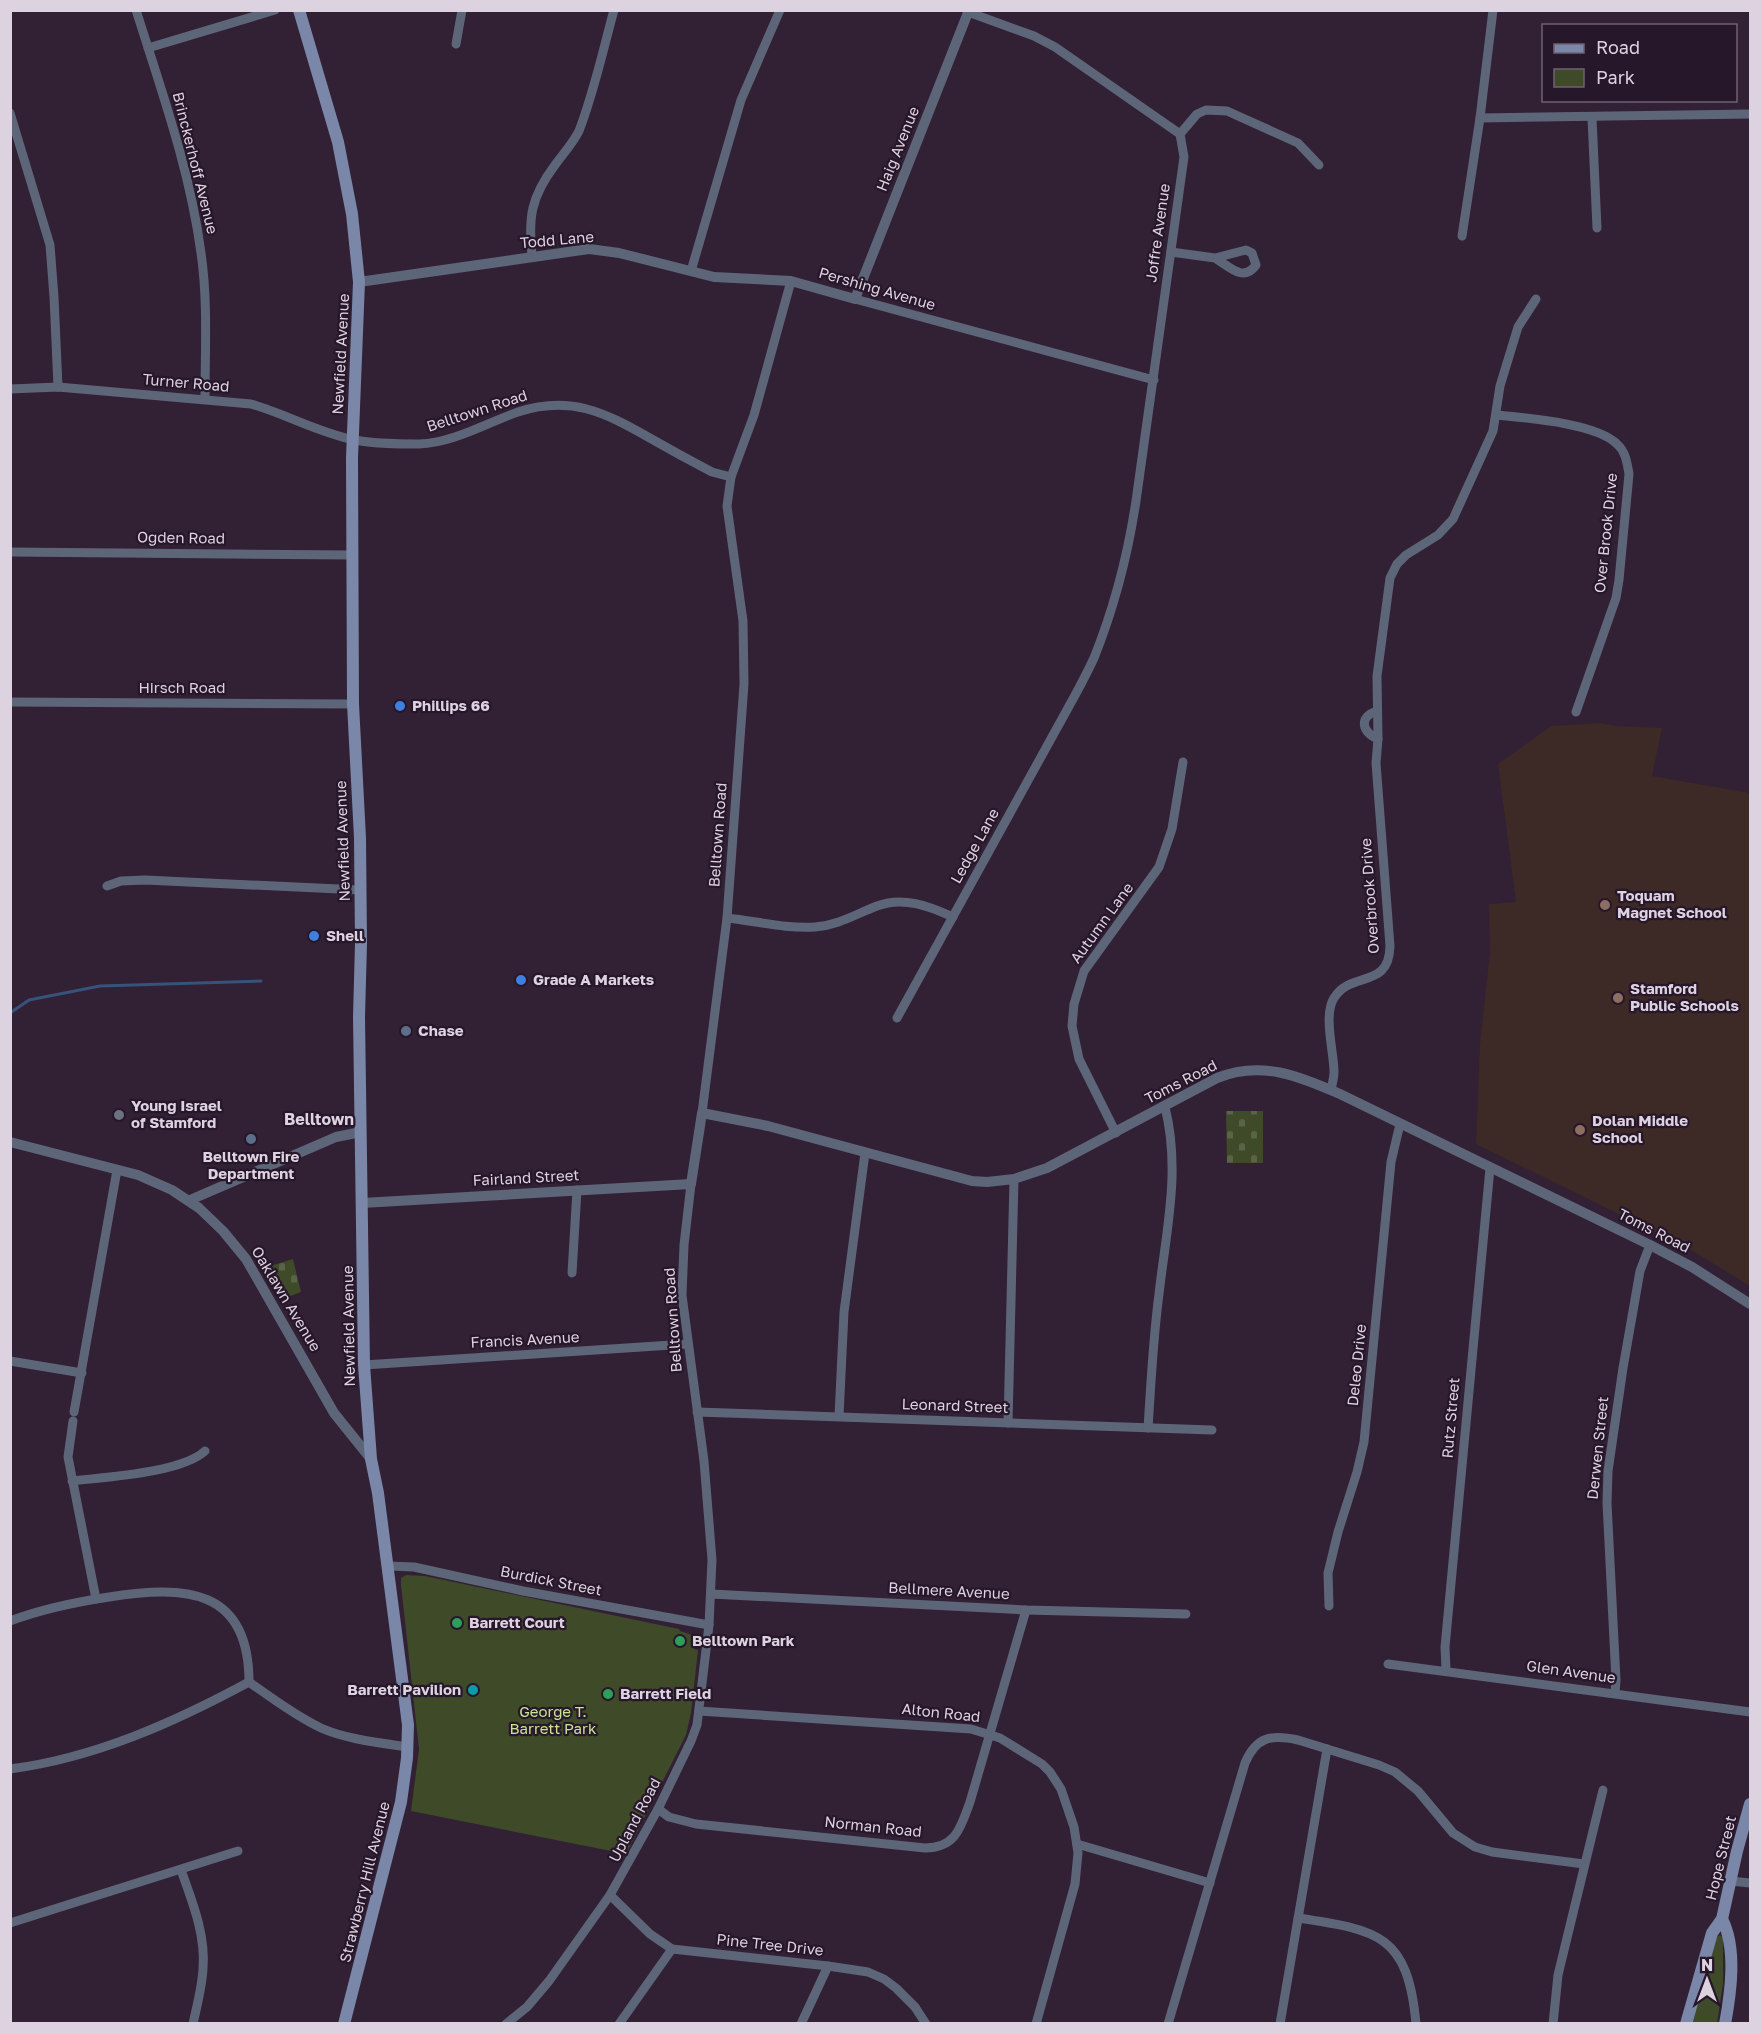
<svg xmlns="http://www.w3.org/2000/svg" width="1761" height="2034" font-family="'Golos Text',sans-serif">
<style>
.education{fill:#3d2926}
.cemetery{fill:url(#cemetery-stones)}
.green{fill:#3f4a28}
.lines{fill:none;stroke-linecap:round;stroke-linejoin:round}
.stream{stroke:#35537b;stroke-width:3}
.minor{stroke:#5d6579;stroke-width:9}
.tertiary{stroke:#5d6579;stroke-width:10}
.secondary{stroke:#7a87a8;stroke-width:12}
.shop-dot{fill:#3f7fe0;stroke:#27172a;stroke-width:2}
.education-dot{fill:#8d6e63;stroke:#27172a;stroke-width:2}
.service-dot{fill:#5c6f8a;stroke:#27172a;stroke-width:2}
.worship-dot{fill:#6b7280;stroke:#27172a;stroke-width:2}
.leisure-dot{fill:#2e9e5b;stroke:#27172a;stroke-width:2}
.culture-dot{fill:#0f9aa8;stroke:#27172a;stroke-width:2}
.labels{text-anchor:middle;stroke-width:4.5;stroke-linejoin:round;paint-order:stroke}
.street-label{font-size:15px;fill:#ddd2df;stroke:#27172a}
.poi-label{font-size:15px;font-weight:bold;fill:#ddd2df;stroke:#27172a;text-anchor:start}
.park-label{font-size:15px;fill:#c8e394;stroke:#27172a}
.neighbourhood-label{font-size:16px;font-weight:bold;fill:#ddd2df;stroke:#27172a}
</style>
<defs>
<pattern id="cemetery-stones" width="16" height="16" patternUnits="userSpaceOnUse" patternTransform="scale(1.5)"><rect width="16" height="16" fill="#3f4a28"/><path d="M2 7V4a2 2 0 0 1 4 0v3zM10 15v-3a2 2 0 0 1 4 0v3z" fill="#5a6347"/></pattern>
</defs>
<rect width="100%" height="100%" fill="#322034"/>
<path class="education" d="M1601 723 1616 726 1662 728 1652 776 1750 793V1286L1686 1247 1476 1144 1480 1044 1490 952 1489 904 1516 902 1498 764 1551 726Z"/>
<g class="cemetery">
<path d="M1226 1111H1263V1163H1227Z"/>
<path d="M293 1259 301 1292 280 1300 264 1268Z"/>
</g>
<g class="green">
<path d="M406 1575 425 1576 679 1629 680 1631 692 1635 694 1649 698 1650 691 1713 686 1735 626 1854 411 1811 419 1749 401 1585V1578Z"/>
<path d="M1720 1935 1723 1938V1983L1717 2023 1692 2024 1717 1937Z"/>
</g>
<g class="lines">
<path class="stream" d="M10 1013 29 1000 100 986 261 981"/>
<g class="minor">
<path d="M136 10C161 89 190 170 201 253 208 300 205 351 205 399"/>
<path d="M456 44 462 10"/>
<path d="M148 48 275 10"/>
<path d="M10 113 50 245 54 297 58 387"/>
<path d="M1480 118 1750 114"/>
<path d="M1592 118 1597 228"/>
<path d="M1180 134 1197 114 1206 110 1227 111 1298 143 1319 165"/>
<path d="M1462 236 1480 118 1493 10"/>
<path d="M1171 252 1215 258 1246 250 1252 253 1256 265C1243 283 1229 266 1215 258"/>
<path d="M532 256C528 217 531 197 555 165 563 154 573 143 579 131 594 92 603 50 614 10"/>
<path d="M691 271 741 100 780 10"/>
<path d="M855 299 1154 380"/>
<path d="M10 389 58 387 251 404C286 414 319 433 355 440 376 444 397 444 419 444 453 443 486 423 518 412 570 395 604 412 648 437 669 449 691 461 712 472L731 477 727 506 743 621 744 684 727 918 702 1113"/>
<path d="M1496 415C1526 418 1596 423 1617 444 1626 452 1627 463 1629 474L1619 580 1616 598 1576 712"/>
<path d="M731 477 754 415 791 281"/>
<path d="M10 552 351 555"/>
<path d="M10 702 353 704"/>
<path d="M1377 711C1358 717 1362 732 1378 739"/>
<path d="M107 886 121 881 145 880 360 890"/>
<path d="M727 918C756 921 786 929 815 927 839 925 856 914 877 906 903 896 929 906 953 917"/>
<path d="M897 1018 1068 708C1077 692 1086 675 1094 658 1114 608 1128 554 1136 501L1184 157 1180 134 1055 47 1034 36 968 12"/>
<path d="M1331 1090C1332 1084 1334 1078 1334 1072 1334 1052 1323 1015 1334 998 1351 970 1389 990 1390 946L1376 763 1378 739 1377 676 1390 578 1397 564 1406 555 1438 535 1453 519 1493 431 1500 386 1518 327 1536 299"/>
<path d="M1116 1133 1079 1059 1072 1026 1074 1004 1084 971 1159 867 1172 829 1183 762"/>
<path d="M572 1273 577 1190"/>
<path d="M10 1361 82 1373"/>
<path d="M364 1365 687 1344"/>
<path d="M74 1412 117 1170"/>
<path d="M697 1412 1212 1430"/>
<path d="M839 1416 844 1312 865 1153"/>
<path d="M73 1421 68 1457 96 1599"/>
<path d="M1008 1423 1014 1179"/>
<path d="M1148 1428C1151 1383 1153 1339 1159 1294 1166 1231 1181 1171 1165 1107"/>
<path d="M72 1481C106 1477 181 1473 205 1451"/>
<path d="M388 1566 414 1567 523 1591 709 1625"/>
<path d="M711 1594 1026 1610 1186 1614"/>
<path d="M1329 1606 1328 1573 1338 1532 1357 1472 1364 1442 1391 1162 1400 1124"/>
<path d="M10 1621C42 1609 76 1602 109 1597 185 1585 249 1588 249 1682 270 1697 297 1717 321 1728 345 1739 381 1743 408 1747"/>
<path d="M1388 1664 1750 1712"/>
<path d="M1446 1670 1445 1647 1490 1168"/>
<path d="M1615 1693 1616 1680 1607 1503 1608 1471 1623 1368 1640 1271 1650 1245"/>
<path d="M699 1711 971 1729 1000 1738 1042 1764 1050 1772 1061 1789 1074 1827 1078 1853 1075 1884 1036 2024"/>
<path d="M10 1769C95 1758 175 1722 249 1682"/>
<path d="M658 1809 669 1817 696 1824 925 1848C956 1848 961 1827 970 1802L1026 1610"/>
<path d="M1077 1844 1210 1883"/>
<path d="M181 1870C192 1901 206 1935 203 1969 202 1987 197 2005 193 2024"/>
<path d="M1730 1881 1750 1883"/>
<path d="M610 1895 650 1934 672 1949 828 1966 868 1972 884 1979 896 1988 915 2007 926 2024"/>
<path d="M1298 1918C1379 1930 1408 1935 1416 2024"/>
<path d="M10 1923 238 1851"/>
<path d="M506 2024 527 2007 549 1981 610 1895 658 1809 691 1741 697 1725 709 1625 712 1560 704 1461 682 1295 684 1245 691 1184"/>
<path d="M619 2024 672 1949"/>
<path d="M801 2024 828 1966"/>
<path d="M1168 2024 1245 1763C1256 1737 1271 1734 1298 1740L1379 1765 1395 1772 1418 1791 1453 1833 1475 1847 1492 1852 1584 1864"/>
<path d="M1280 2024 1327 1749"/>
<path d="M1553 2024 1558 1975 1603 1790"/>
</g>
<g class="tertiary">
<path d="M359 282 589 249 619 253 714 277 791 281 855 299 969 10"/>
<path d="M10 1142 138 1175 172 1190 199 1208 223 1231 246 1259 334 1413 371 1459"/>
<path d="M190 1200 336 1137 361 1132"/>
<path d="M362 1203 691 1184 702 1113 768 1126 972 1181 987 1182 1014 1179 1047 1168 1217 1078C1261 1060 1299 1076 1340 1094L1650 1245 1692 1267 1750 1304"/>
</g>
<g class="secondary">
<path d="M299 10 338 142 352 214 359 282 352 458 353 704 360 838 361 943 359 1017 364 1365 371 1459 378 1493 408 1725 407 1758 401 1802 344 2024"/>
<path d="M1722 1919C1737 1948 1731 1992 1725 2024"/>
<path d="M1686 2024 1712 1933 1722 1919 1737 1851 1750 1804"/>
</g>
</g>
<g class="shop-dot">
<circle cx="400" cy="706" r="6"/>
<circle cx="314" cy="936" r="6"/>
<circle cx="521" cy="980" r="6"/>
</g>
<g class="education-dot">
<circle cx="1605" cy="905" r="6"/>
<circle cx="1618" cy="998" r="6"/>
<circle cx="1580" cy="1130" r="6"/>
</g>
<g class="service-dot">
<circle cx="406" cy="1031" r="6"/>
<circle cx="251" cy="1139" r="6"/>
</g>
<circle class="worship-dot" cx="119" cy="1115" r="6"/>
<g class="leisure-dot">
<circle cx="457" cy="1623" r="6"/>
<circle cx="680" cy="1641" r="6"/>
<circle cx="608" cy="1694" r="6"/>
</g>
<circle class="culture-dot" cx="473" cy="1690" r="6"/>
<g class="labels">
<g class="street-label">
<text transform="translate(898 149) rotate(-68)" y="5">Haig Avenue</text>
<text transform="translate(195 163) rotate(76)" y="5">Brinckerhoff Avenue</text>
<text transform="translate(1158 233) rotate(-82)" y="5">Joffre Avenue</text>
<text transform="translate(557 240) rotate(-5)" y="5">Todd Lane</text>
<text transform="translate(877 289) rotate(16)" y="5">Pershing Avenue</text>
<text transform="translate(341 354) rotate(-87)" y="5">Newfield Avenue</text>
<text transform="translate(186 383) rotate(5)" y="5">Turner Road</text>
<text transform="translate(477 411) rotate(-18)" y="5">Belltown Road</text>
<text transform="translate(1606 533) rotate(-84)" y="5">Over Brook Drive</text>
<text transform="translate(181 538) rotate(1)" y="5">Ogden Road</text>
<text x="182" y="693">Hirsch Road</text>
<text transform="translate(718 835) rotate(-86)" y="5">Belltown Road</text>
<text transform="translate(343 841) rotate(-92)" y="5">Newfield Avenue</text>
<text transform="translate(975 846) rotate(-61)" y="5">Ledge Lane</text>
<text transform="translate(1370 896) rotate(-94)" y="5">Overbrook Drive</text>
<text transform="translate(1102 923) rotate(-54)" y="5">Autumn Lane</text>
<text transform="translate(1181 1082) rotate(-27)" y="5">Toms Road</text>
<text transform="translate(526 1178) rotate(-3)" y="5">Fairland Street</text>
<text transform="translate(1654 1231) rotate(27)" y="5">Toms Road</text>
<text transform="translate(286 1299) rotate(59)" y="5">Oaklawn Avenue</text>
<text transform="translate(673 1320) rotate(-94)" y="5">Belltown Road</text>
<text transform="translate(349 1326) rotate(-91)" y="5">Newfield Avenue</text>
<text transform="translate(525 1340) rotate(-3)" y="5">Francis Avenue</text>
<text transform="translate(1357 1365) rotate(-84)" y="5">Deleo Drive</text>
<text transform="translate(955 1406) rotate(2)" y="5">Leonard Street</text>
<text transform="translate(1451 1418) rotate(-85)" y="5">Rutz Street</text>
<text transform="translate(1598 1448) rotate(-84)" y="5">Derwen Street</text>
<text transform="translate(551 1581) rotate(11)" y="5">Burdick Street</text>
<text transform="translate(949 1591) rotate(3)" y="5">Bellmere Avenue</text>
<text transform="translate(1571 1672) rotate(8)" y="5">Glen Avenue</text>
<text transform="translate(941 1713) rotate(6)" y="5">Alton Road</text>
<text transform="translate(635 1820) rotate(-62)" y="5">Upland Road</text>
<text transform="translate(873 1827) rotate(6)" y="5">Norman Road</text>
<text transform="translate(1721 1858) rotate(-76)" y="5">Hope Street</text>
<text transform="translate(365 1882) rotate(-76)" y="5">Strawberry Hill Avenue</text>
<text transform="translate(770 1945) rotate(6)" y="5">Pine Tree Drive</text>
</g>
<g class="poi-label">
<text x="412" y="711">Phillips 66</text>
<text x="1617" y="901">Toquam<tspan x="1617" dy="17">Magnet School</tspan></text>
<text x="326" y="941">Shell</text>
<text x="533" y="985">Grade A Markets</text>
<text x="1630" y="994">Stamford<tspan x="1630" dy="17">Public Schools</tspan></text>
<text x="418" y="1036">Chase</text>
<text x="131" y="1111">Young Israel<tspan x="131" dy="17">of Stamford</tspan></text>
<text x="1592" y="1126">Dolan Middle<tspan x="1592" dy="17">School</tspan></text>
<text x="251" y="1162" text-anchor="middle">Belltown Fire<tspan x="251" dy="17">Department</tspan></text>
<text x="469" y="1628">Barrett Court</text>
<text x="692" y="1646">Belltown Park</text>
<text x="461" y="1695" text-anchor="end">Barrett Pavilion</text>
<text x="620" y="1699">Barrett Field</text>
</g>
<g class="park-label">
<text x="553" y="1717">George T.<tspan x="553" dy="17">Barrett Park</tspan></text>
</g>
<g class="neighbourhood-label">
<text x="319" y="1125">Belltown</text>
</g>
</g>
<rect width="1761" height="2034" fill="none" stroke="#ddd2df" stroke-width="24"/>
<rect x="1542" y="24" width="195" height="78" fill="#27172a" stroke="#706272" stroke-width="1.5"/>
<rect x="1554" y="44" width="30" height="9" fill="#7a87a8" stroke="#706272" stroke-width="1.5"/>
<text x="1596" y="54" font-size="18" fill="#ddd2df">Road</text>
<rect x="1554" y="69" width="30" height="18" fill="#3f4a28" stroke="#706272" stroke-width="1.5"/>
<text x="1596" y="84" font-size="18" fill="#ddd2df">Park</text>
<g transform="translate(1707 1980)" stroke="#27172a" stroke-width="4.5" paint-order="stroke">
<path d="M0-4.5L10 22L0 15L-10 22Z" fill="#ddd2df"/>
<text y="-9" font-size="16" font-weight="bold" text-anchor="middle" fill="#ddd2df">N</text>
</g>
</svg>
